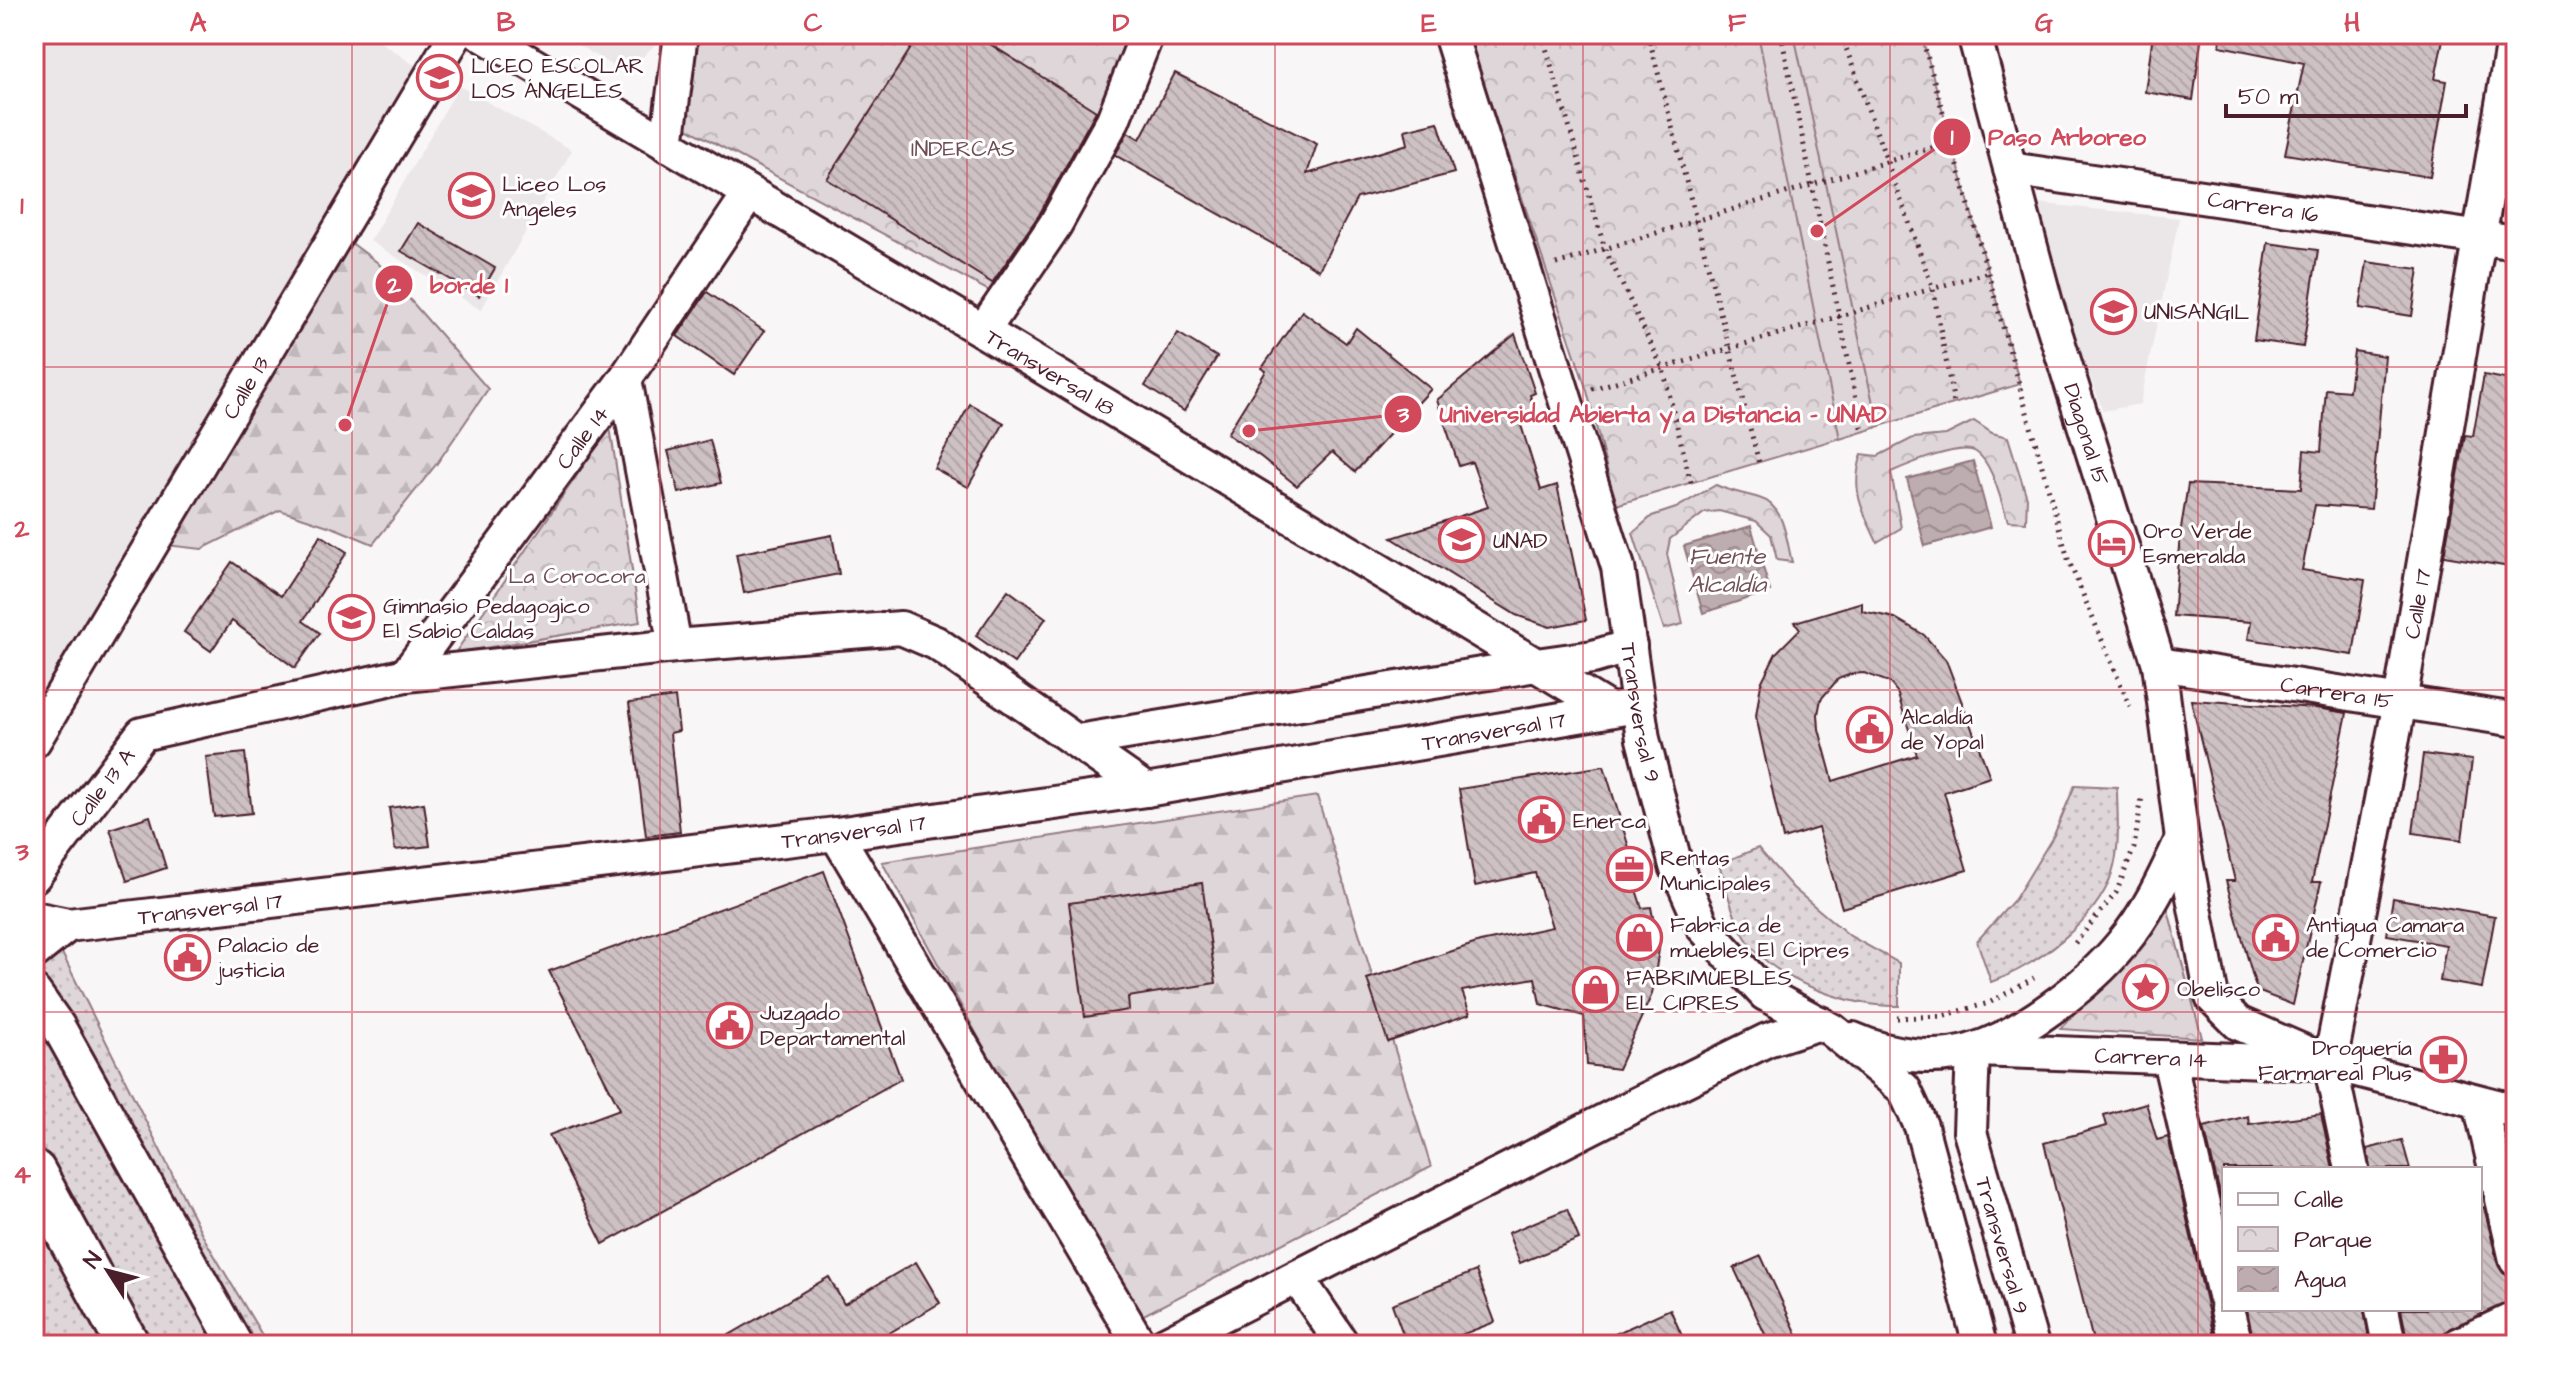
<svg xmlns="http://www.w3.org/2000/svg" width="2550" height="1379" font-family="'Architects Daughter',sans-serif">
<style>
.built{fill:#ebe6e8}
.grass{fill:url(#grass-dots);stroke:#947a82;stroke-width:2}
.forest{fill:url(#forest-firs);stroke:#947a82;stroke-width:2}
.park{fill:url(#park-crowns);stroke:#947a82;stroke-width:2}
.garden{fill:#ded6d9;stroke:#947a82;stroke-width:2}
.water{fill:url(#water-waves);stroke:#8f747b;stroke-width:2}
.building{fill:url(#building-back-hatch);stroke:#4a1f2b;stroke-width:2;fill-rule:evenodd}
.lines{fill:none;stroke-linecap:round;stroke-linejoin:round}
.minor-casing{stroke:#4a1f2b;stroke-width:38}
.major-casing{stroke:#4a1f2b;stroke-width:48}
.path{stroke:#4a1f2b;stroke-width:5;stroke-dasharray:2 6;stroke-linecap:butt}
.minor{stroke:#fff;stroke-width:32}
.major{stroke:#fff;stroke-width:42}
.grid{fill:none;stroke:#d1495b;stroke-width:2;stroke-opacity:0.55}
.labels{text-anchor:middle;stroke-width:6;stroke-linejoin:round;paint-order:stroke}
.poi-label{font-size:22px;fill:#4a1f2b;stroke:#fff;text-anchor:start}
.park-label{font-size:22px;fill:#6f4d56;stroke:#fff}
.street-label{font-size:22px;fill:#4a1f2b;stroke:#fff}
.water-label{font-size:24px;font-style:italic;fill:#72515a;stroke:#fff}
.leader{fill:none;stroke:#d1495b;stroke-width:3}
.callout-dot{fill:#d1495b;stroke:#fff;stroke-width:3}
.mark-label{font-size:24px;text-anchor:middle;font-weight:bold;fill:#fff}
.callout-label{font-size:24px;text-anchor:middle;font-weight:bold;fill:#d1495b;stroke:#fff;stroke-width:6;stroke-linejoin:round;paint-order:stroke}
.neatline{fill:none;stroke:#d1495b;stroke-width:3}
.grid-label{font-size:26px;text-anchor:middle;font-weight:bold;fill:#d1495b}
</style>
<defs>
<pattern id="grass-dots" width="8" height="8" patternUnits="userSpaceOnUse" patternTransform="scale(2)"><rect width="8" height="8" fill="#ded6d9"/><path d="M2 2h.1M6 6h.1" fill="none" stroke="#c0b7ba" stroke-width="1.8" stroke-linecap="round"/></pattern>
<pattern id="forest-firs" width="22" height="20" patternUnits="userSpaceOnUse" patternTransform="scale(2)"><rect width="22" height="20" fill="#ded6d9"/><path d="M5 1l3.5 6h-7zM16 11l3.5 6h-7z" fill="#c0b7ba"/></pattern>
<pattern id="park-crowns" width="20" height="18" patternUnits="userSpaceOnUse" patternTransform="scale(2)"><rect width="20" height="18" fill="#ded6d9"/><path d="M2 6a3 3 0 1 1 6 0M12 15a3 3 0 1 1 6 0" fill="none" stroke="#c0b7ba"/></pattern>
<pattern id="water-waves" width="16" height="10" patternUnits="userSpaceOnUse" patternTransform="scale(2)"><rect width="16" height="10" fill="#bdadb0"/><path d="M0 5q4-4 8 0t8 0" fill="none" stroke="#9c8c8f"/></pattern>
<pattern id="building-back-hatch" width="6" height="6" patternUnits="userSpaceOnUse" patternTransform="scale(2)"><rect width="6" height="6" fill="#cdc1c4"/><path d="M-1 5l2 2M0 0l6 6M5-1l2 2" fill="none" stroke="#b2a5a9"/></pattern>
</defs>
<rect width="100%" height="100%" fill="#f8f6f7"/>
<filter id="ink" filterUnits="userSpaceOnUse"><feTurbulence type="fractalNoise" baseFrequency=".0125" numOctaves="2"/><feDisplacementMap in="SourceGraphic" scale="16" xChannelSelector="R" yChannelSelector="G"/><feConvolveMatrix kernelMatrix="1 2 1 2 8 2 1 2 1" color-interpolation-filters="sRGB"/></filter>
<g filter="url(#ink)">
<g class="built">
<path d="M34 34H369L420 69 150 525 34 707Z"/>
<path d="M560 34H658L657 43 638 61 620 70Z"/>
<path d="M459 86 572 150 481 310 370 241Z"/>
<path d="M2026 202 2179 218 2140 404 2103 411Z"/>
</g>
<g class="grass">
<path d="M2075 785 2117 787C2117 815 2121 846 2112 874 2096 921 2036 966 1991 982L1977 941 2015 899 2054 835Z"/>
<path d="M1758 848 1793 888 1850 936 1899 963V1006C1852 1007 1779 983 1750 944 1733 921 1727 890 1719 864Z"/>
<path d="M34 897 204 1238 268 1345H34Z"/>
</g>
<g class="forest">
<path d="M337 232 378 263 488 389 438 462 373 544 337 529 280 510 202 549 156 544Z"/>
<path d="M1317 796 1431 1167 1134 1320 882 862Z"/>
</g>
<g class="park">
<path d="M695 34H1147L1004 299 683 126Z"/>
<path d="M1467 34H1921L2020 384 1616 505 1587 391Z"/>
<path d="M1974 421 1992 433 2008 437 2027 498 2026 522 2008 521C2001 503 1993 463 1976 452 1961 442 1907 465 1891 472L1901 528 1877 542C1862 510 1850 490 1862 454L1878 456 1913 438 1946 435Z"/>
<path d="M610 427 640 622 455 653Z"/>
<path d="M1716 485C1730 492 1744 493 1759 498 1785 505 1786 540 1792 562L1777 560 1771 535 1756 521 1719 511 1704 513 1670 539 1667 554 1683 624 1664 629 1633 533 1652 516 1676 508Z"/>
<path d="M2168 910 2202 1038 2060 1029Z"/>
</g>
<path class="garden" d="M1758 34H1794L1878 427 1840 439Z"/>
<g class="water">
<path d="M1973 461 1991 527 1925 546 1907 479Z"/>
<path d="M1751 526 1770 591 1703 613 1684 546Z"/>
</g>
<g class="building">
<path d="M920 34H974L1096 111 1039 215 992 283 827 179Z"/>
<path d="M2153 34H2202L2193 100 2145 92Z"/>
<path d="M2221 34H2444L2435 79 2447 81 2430 177 2285 154 2304 63 2220 46Z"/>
<path d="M1175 73 1317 144 1307 174 1408 144 1405 130 1438 122 1454 173 1357 198 1319 270 1115 155 1128 132 1140 139Z"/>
<path d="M418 223 495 268 479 296 401 251Z"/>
<path d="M2268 243 2318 250 2303 347 2254 340Z"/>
<path d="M2367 262 2419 269 2412 316 2360 308Z"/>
<path d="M707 292 764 331 734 375 677 336Z"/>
<path d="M1302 311 1346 343 1356 328 1431 389 1355 472 1332 452 1297 486 1261 457 1227 434 1266 371 1262 368Z"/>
<path d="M1178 333 1217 357 1184 411 1145 386Z"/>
<path d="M1515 334 1535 393 1530 395 1536 418 1521 425 1541 490 1557 485 1586 620 1550 627 1516 615 1392 538 1488 507 1472 462 1459 466 1437 400Z"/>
<path d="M2354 351 2385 356 2371 509 2315 505 2302 570 2365 580 2353 655 2248 639 2251 622 2173 616 2180 535 2188 484 2301 489 2304 450 2321 452 2326 389 2349 391Z"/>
<path d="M2484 375 2516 381V568L2444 556 2465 435 2473 436Z"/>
<path d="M970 404 1004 423 968 487 934 468Z"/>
<path d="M710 440 721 483 679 493 668 451Z"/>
<path d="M321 535 347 552 303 621 320 633 295 668 232 621 211 651 184 632 232 562 281 596Z"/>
<path d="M832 535 839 574 744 593 736 554Z"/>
<path d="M1008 590 1046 618 1014 663 976 636Z"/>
<path d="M1862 602V611L1895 618 1924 635 1946 660 1990 777 1944 792 1967 870 1842 908 1818 828 1783 839 1756 716 1761 683 1776 653 1800 629 1795 622ZM1864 673 1889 682 1897 692 1917 755 1833 781 1819 729 1818 714 1821 699 1838 679 1851 674Z"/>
<path d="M675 697 679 731 670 733 680 832 646 836 629 703Z"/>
<path d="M2191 700 2316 708 2347 713 2312 882H2321L2293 1005 2257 991 2226 881H2235Z"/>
<path d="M245 753 252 813 214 817 206 757Z"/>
<path d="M2423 754 2472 760 2462 840 2413 833Z"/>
<path d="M1604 766 1630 851 1624 853 1642 908 1651 907 1659 949 1652 994 1618 1069 1587 1065 1584 1016 1540 1004 1535 978 1462 991 1470 1014 1388 1042 1367 979 1480 942 1552 927 1535 873 1475 886 1459 789Z"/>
<path d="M424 803 430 846 395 850 389 808Z"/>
<path d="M150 816 166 868 127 881 110 829Z"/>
<path d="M824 871 901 1079 603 1244 549 1135 620 1109 549 971Z"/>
<path d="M1202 883 1216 983 1128 997 1129 1010 1085 1017 1069 903Z"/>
<path d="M2393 898 2495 916 2482 988 2440 981 2446 945 2387 935Z"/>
<path d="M2146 1103 2157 1140 2168 1137 2216 1345H2094L2044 1143 2107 1126 2104 1115Z"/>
<path d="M2321 1114 2333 1169H2224V1211L2204 1127 2248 1116 2249 1124Z"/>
<path d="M2402 1140 2410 1169H2370L2367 1149Z"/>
<path d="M2484 1207 2498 1265 2503 1273 2516 1278V1299L2450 1328 2442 1335 2408 1344 2401 1309H2480V1209Z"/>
<path d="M1567 1209 1579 1239 1520 1263 1508 1233Z"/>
<path d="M1761 1256 1802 1345H1770L1734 1268Z"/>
<path d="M916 1262 940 1303 869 1345H712L829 1277 844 1304Z"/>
<path d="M1476 1271 1495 1322 1435 1345H1407L1392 1304Z"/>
<path d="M1670 1309 1686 1345H1591Z"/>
<path d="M2247 1309H2364L2370 1345H2254Z"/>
</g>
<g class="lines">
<defs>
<g id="minor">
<path id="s1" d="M481 34 983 331 1536 665 1593 657 1630 646"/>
<path id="s2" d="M1450 34 1618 567 1643 739 1676 866 1703 927 1765 994 1832 1030 1904 1089 1921 1126 1980 1345"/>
<path id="s3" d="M1974 34 2046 303 2159 664 2182 839 2212 997 2238 1023 2330 1063 2516 1111"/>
<path d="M667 145 681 34"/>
<path id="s4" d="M2010 169 2516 243"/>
<path d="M983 331 1055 225 1113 120 1147 34"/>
<path d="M625 379 675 646"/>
<path id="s5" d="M2159 664 2516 720"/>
<path id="s6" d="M406 675 625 379 749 194"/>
<path id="s7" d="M34 741 456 34"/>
<path d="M1078 741 1536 665 1608 709"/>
<path d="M836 834 1140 1345"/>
<path id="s8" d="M34 876 142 734 406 675 675 646 901 628 936 643 1146 790"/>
<path id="s9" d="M34 918 68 925 836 834 1146 790 1637 706"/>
<path d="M34 952 68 925"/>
<path d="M34 992 58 1026 236 1345"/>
<path d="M1853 1039C1889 1055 1934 1062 1973 1050 2022 1035 2089 984 2121 945 2148 913 2165 876 2182 839"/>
<path id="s10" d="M1973 1050 1970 1132 2032 1345"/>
<path id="s11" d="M1977 1050 2315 1063"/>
<path d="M2169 1059 2224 1295"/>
<path d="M2480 1103 2516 1260"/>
<path id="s12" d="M2352 1169 2330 1063 2400 702 2514 34"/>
<path d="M1297 1277 1343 1345"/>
<path d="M2227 1309 2236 1345"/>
<path d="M2382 1309 2389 1345"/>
<path d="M1163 1345 1635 1105 1767 1040 1820 1023"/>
<path d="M2458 1345 2516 1318"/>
</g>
<path id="major" d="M34 1172 128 1345"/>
</defs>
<use href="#minor" class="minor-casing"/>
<use href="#major" class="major-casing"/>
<g class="path">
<path d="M1542 34 1605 249 1663 369 1691 483"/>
<path d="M1648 34 1759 463"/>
<path d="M1781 34 1863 432"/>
<path d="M1841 34 1933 289 1954 404"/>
<path d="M1921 34 2068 559 2130 707"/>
<path d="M1556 264 1970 136"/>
<path d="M1592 389 1989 272"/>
<path d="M2075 943 2116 893 2134 848 2142 796"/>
<path d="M1897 1018 1942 1016 1989 1003 2034 978"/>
</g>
<use href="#minor" class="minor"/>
<use href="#major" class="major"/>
</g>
</g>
<path class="grid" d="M352 34V1345M660 34V1345M967 34V1345M1275 34V1345M1583 34V1345M1890 34V1345M2198 34V1345M34 367H2516M34 690H2516M34 1012H2516"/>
<defs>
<symbol id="school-ring" viewBox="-11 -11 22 22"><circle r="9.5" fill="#fff" stroke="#d1495b" stroke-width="1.5"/><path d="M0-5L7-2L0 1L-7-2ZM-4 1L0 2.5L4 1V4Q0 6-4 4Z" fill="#d1495b"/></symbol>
<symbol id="university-ring" viewBox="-11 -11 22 22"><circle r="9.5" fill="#fff" stroke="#d1495b" stroke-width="1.5"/><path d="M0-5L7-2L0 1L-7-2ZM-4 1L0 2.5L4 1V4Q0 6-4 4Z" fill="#d1495b"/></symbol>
<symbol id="hotel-ring" viewBox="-11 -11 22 22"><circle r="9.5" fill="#fff" stroke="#d1495b" stroke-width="1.5"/><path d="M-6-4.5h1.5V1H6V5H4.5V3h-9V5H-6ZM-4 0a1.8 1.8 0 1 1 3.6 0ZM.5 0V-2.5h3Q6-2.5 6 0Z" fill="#d1495b"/></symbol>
<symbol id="civic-ring" viewBox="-11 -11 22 22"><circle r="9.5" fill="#fff" stroke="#d1495b" stroke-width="1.5"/><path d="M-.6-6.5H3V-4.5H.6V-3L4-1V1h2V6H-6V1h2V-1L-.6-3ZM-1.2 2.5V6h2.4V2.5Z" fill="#d1495b"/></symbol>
<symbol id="office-ring" viewBox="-11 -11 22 22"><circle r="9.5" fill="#fff" stroke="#d1495b" stroke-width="1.5"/><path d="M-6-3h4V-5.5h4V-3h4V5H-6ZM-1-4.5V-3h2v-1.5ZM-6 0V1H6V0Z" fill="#d1495b"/></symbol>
<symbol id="shop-ring" viewBox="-11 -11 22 22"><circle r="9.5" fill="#fff" stroke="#d1495b" stroke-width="1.5"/><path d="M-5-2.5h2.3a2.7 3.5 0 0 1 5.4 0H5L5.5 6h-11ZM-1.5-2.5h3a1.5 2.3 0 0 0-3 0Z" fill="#d1495b"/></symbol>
<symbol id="sight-ring" viewBox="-11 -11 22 22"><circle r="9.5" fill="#fff" stroke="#d1495b" stroke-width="1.5"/><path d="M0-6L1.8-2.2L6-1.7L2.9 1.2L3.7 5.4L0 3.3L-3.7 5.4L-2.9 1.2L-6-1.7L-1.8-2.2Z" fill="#d1495b"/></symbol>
<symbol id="pharmacy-ring" viewBox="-11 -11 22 22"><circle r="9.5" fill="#fff" stroke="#d1495b" stroke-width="1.5"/><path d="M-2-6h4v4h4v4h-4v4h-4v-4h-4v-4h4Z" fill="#d1495b"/></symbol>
</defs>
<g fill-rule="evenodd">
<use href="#school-ring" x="414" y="52" width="51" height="51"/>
<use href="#school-ring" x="446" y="170" width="51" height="51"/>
<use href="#university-ring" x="2088" y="286" width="51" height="51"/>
<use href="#university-ring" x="1436" y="514" width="51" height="51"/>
<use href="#hotel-ring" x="2086" y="518" width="51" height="51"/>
<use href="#school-ring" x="326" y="592" width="51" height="51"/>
<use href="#civic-ring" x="1844" y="704" width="51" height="51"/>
<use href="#civic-ring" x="1516" y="794" width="51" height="51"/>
<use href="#office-ring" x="1604" y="844" width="51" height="51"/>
<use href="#shop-ring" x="1614" y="912" width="51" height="51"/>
<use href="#civic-ring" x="2250" y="912" width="51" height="51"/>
<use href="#civic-ring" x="162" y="932" width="51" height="51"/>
<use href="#sight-ring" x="2120" y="962" width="51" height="51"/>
<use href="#shop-ring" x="1570" y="964" width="51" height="51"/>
<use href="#civic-ring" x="704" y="1000" width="51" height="51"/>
<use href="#pharmacy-ring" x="2418" y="1034" width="51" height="51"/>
</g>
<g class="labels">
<g class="poi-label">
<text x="471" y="73">LICEO ESCOLAR<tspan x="471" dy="25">LOS ÁNGELES</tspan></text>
<text x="502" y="191">Liceo Los<tspan x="502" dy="25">Angeles</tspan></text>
<text x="2144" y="319">UNISANGIL</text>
<text x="2143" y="538">Oro Verde<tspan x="2143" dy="25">Esmeralda</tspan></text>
<text x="1493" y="548">UNAD</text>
<text x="383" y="613">Gimnasio Pedagogico<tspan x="383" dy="25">El Sabio Caldas</tspan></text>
<text x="1901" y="724">Alcaldía<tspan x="1901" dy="25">de Yopal</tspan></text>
<text x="1573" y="828">Enerca</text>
<text x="1660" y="865">Rentas<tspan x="1660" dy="25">Municipales</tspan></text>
<text x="1670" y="932">Fabrica de<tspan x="1670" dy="25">muebles El Cipres</tspan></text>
<text x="2306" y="932">Antigua Camara<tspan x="2306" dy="25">de Comercio</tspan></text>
<text x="218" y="952">Palacio de<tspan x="218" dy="25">justicia</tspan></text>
<text x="1626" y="985">FABRIMUEBLES<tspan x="1626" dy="25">EL CIPRES</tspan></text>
<text x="2177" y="996">Obelisco</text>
<text x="760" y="1020">Juzgado<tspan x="760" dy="25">Departamental</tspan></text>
<text x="2412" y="1055" text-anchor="end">Droguería<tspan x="2412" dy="25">Farmareal Plus</tspan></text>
</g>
<g class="park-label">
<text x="963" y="156">INDERCAS</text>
<text x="577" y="583">La Corocora</text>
</g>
<g class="street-label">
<text dy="8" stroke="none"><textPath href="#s4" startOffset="256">Carrera 16</textPath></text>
<text dy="8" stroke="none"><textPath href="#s1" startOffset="662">Transversal 18</textPath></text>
<text dy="8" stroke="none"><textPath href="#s7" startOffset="412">Calle 13</textPath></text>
<text dy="8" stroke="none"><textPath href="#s3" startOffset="416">Diagonal 15</textPath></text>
<text dy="8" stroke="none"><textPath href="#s6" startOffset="296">Calle 14</textPath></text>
<text dy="8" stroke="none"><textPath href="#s12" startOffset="576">Calle 17</textPath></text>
<text dy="8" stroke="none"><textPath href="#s5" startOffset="180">Carrera 15</textPath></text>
<text dy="8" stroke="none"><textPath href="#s2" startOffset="706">Transversal 9</textPath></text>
<text dy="8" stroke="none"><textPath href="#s9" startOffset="1474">Transversal 17</textPath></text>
<text dy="8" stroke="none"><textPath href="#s8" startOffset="112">Calle 13 A</textPath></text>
<text dy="8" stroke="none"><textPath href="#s9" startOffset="826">Transversal 17</textPath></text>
<text dy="8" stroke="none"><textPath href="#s9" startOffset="178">Transversal 17</textPath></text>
<text dy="8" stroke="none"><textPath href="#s11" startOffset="174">Carrera 14</textPath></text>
<text dy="8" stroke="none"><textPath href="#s10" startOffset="200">Transversal 9</textPath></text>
</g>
<g class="water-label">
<text x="1727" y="564">Fuente<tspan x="1727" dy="28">Alcaldía</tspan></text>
</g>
</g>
<path class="leader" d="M1817 231L1952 137M345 425L394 284M1249 431L1403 414"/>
<g class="callout-dot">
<circle cx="1817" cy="231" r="8"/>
<circle cx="345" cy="425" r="8"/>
<circle cx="1249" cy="431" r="8"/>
<circle cx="1952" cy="137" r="20"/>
<circle cx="394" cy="284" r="20"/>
<circle cx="1403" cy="414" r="20"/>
</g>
<g class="mark-label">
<text x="1952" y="145">1</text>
<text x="394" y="293">2</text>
<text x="1403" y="422">3</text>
</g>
<g class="callout-label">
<text x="2067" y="145">Paso Arboreo</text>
<text x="469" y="293">borde 1</text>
<text x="1663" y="422">Universidad Abierta y a Distancia - UNAD</text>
</g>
<rect width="2550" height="1379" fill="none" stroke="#fff" stroke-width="88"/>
<rect x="2222" y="1167" width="260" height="144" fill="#ffffff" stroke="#b7a5aa" stroke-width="2"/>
<rect x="2238" y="1193" width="40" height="12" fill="#ffffff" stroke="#b7a5aa" stroke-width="2"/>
<text x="2294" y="1207" font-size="24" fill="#4a1f2b">Calle</text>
<rect x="2238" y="1227" width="40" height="24" fill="url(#park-crowns)" stroke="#b7a5aa" stroke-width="2"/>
<text x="2294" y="1247" font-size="24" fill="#4a1f2b">Parque</text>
<rect x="2238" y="1267" width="40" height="24" fill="url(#water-waves)" stroke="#b7a5aa" stroke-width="2"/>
<text x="2294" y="1287" font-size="24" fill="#4a1f2b">Agua</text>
<g transform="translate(108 1271) rotate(306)" stroke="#ffffff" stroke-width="6" paint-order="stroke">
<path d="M0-6L14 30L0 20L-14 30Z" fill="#4a1f2b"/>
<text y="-12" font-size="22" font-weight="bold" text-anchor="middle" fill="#4a1f2b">N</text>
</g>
<path d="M2226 104v12h240v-12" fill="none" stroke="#4a1f2b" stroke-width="4"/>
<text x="2238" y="104" font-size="24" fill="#4a1f2b" stroke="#ffffff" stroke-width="6" paint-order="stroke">50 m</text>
<rect x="44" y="44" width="2462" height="1291" class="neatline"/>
<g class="grid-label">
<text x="198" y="31">A</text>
<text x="506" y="31">B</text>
<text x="813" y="31">C</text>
<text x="1121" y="31">D</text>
<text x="1429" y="31">E</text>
<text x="1737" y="31">F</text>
<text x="2044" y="31">G</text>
<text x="2352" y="31">H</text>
<text x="22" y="214">1</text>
<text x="22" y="537">2</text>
<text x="22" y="860">3</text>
<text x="22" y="1183">4</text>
</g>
</svg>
